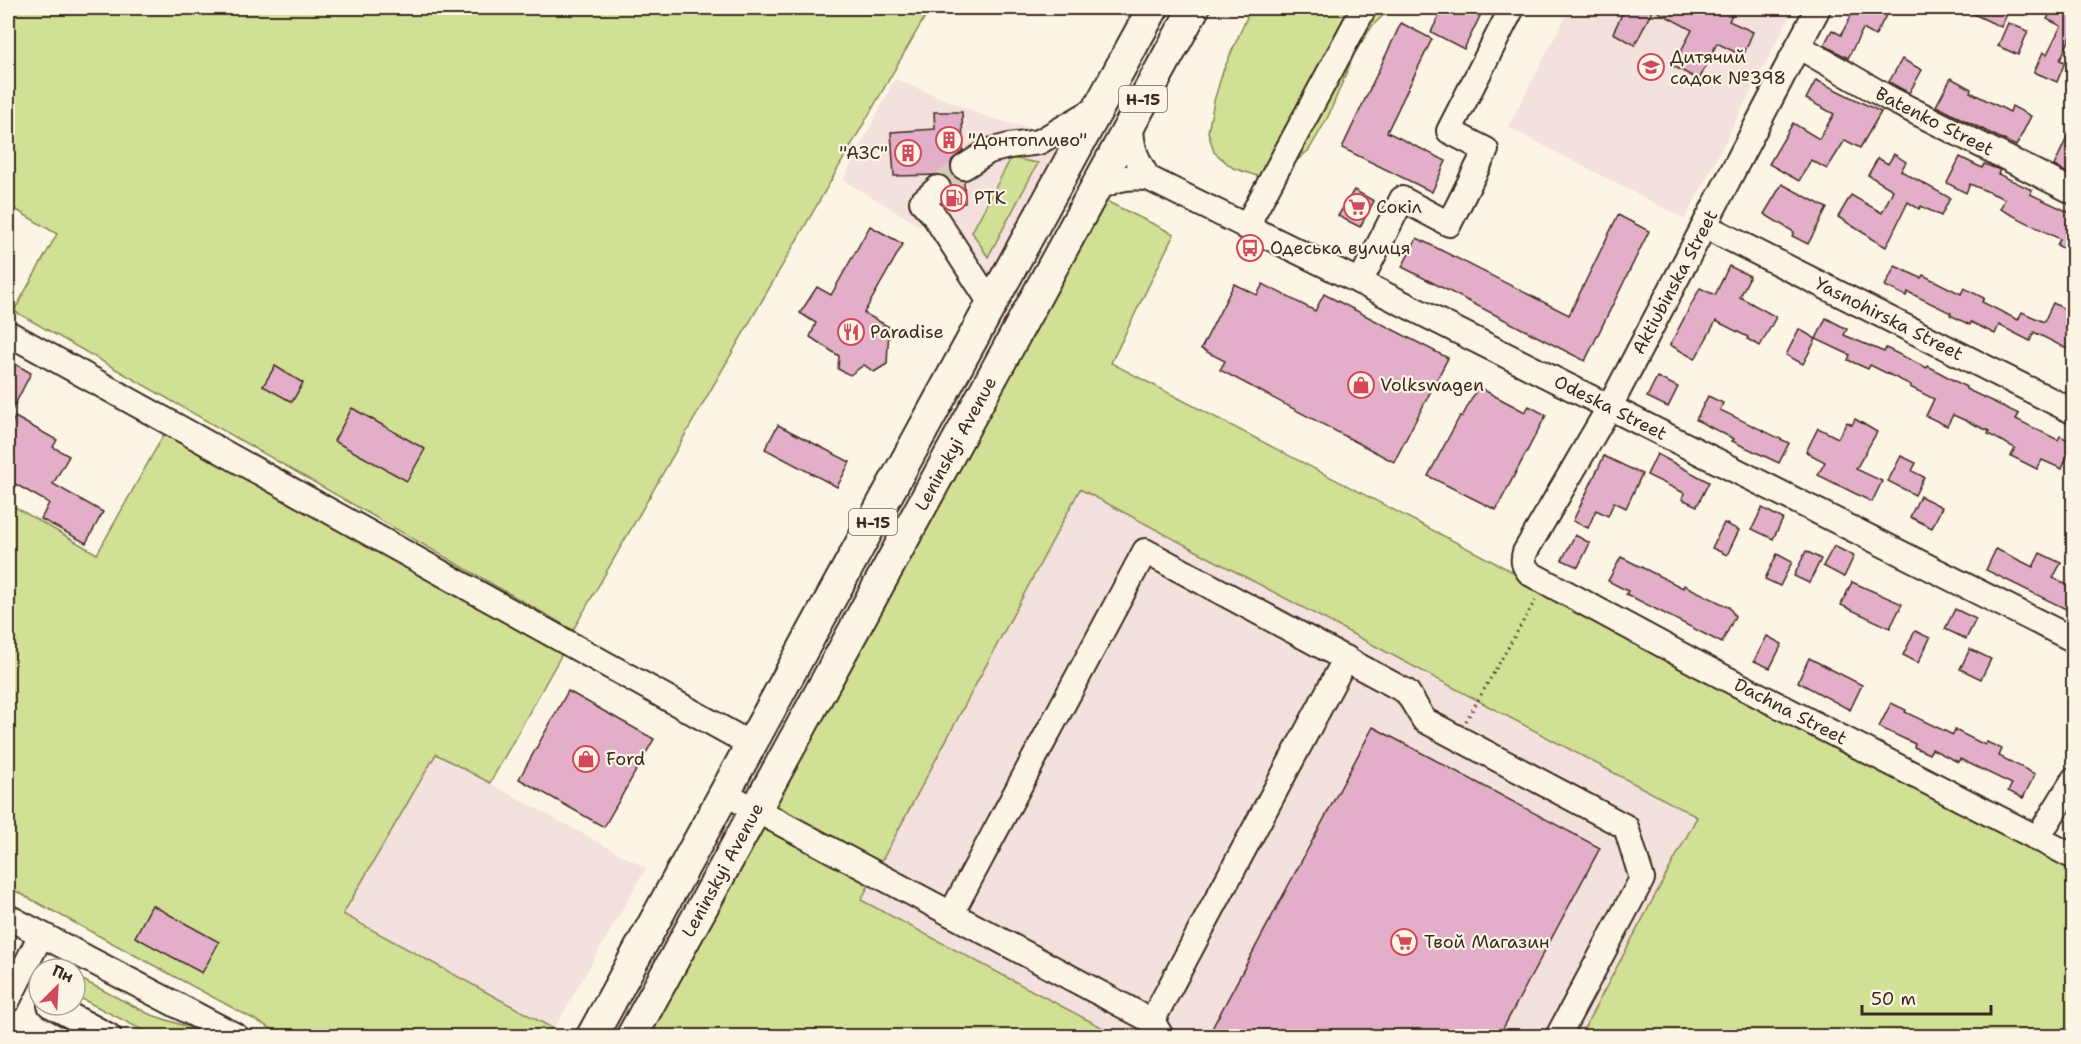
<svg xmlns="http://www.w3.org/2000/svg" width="2081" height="1044" font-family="'Shantell Sans',sans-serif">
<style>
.built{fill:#f4e0dc}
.green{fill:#d0e094;stroke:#868559;stroke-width:1.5}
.building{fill:#e3aec7;stroke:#3b2a1e;stroke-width:1.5}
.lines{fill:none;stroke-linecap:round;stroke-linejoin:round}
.minor-tunnel{stroke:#d5ccbd;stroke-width:24;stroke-dasharray:24 12;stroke-linecap:butt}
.minor-casing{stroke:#3b2a1e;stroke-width:28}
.major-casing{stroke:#3b2a1e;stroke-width:34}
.path{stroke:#3b2a1e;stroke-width:3;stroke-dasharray:1.5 4.5;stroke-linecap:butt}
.minor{stroke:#fcf5e5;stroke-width:24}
.major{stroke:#fcf5e5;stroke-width:30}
.labels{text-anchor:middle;stroke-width:4.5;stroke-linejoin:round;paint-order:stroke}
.shield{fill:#fcf5e5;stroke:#75675a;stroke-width:1.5}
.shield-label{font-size:16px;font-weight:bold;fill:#3b2a1e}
.poi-label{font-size:18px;fill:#3b2a1e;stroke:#fcf5e5;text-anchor:start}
.street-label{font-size:18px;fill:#3b2a1e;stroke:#fcf5e5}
</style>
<rect width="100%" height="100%" fill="#fcf5e5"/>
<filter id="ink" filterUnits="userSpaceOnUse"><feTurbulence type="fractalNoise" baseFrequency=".0167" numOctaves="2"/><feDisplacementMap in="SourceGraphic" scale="12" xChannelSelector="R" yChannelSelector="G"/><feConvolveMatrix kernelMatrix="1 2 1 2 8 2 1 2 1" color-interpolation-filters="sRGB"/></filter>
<g filter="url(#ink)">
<g class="built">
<path d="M1570 8H1794L1685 219 1508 127Z"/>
<path d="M895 79 987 117 1032 129 1054 128 1081 110 977 305 932 233 843 180Z"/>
<path d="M1080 489 1697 817 1580 1036H1118L861 900Z"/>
<path d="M436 754 646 868 554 1029 343 914Z"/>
</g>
<g class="green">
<path d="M8 8H930L573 630 14 311 57 234 8 205Z"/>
<path d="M1251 8H1391L1373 25 1355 52 1328 117 1309 150 1287 169 1260 177 1233 168 1214 152 1208 132 1214 101 1223 71Z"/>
<path d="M1011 158 1038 163 988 257 972 232Z"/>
<path d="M1100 198 1174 234 1111 363 2073 863V1036H1580L1697 817 1080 489 861 900 1118 1036H648Z"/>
<path d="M164 434 564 650 490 783 436 754 343 914 554 1029 550 1036H285L8 887V503L97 554Z"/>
<path d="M75 976 149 1014 200 1031 210 1036H154L80 998 75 1005Z"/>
</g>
<g class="building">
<path d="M1443 8H1484L1464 49 1431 32Z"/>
<path d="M1625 8H1735L1729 21 1753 32 1743 56 1717 43 1699 80 1673 66 1692 30 1653 9 1635 45 1613 33Z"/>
<path d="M1855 8H1890L1875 36 1863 29 1848 58 1824 45 1832 30 1841 35Z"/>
<path d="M1961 8H2010L2001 27Z"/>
<path d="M2053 8H2073V32L2060 60 2065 62 2057 82 2034 72 2043 52 2047 54 2061 26 2047 19Z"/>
<path d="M1401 23 1432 39 1387 132 1446 161 1432 192 1342 148Z"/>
<path d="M2008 23 2028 31 2018 55 1998 46Z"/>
<path d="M1902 59 1922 70 1909 93 1889 82Z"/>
<path d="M1951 78 1971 89 1970 92 2010 112 2012 106 2031 116 2016 146 1936 106Z"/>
<path d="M1816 80 1881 112 1860 148 1845 140 1827 169 1811 160 1799 181 1769 164 1793 123 1819 139 1834 114 1806 99Z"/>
<path d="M934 112H962L963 151 952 160 950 167 952 175 957 179 964 181 965 203H942L951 193 952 186 949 179 943 175 894 176 891 132 935 129Z"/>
<path d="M2073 124V176L2054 166Z"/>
<path d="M1894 154 1906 162 1901 171 1950 198 1941 216 1921 206 1919 209 1908 202 1886 247 1870 238V237L1838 217 1851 195 1882 213 1893 190 1868 175 1878 158 1888 164Z"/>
<path d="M1960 157 1982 168 1984 164 2000 170 1998 174 2032 190 2030 194 2073 214V254L2057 245 2060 239 2000 209 2005 199 1970 184 1966 193 1947 183Z"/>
<path d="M1782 184 1827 208 1808 244 1792 236 1794 232 1764 214Z"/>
<path d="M1354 190 1374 201 1360 227 1338 216Z"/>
<path d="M1618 215 1649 231 1585 361 1402 267 1417 238 1569 315Z"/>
<path d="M870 226 903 244 864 313 889 327 887 364 874 372 864 365 850 375 838 369 839 356 810 337 816 323 800 313 817 287 831 295Z"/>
<path d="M1729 266 1750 276 1740 297 1776 317 1760 346 1747 339 1748 337 1716 321 1695 359 1670 345 1700 288 1715 295Z"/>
<path d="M1895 266 1921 278 1923 275 1961 294 1964 288 1984 298 1982 302 2018 320 2022 312 2044 322 2053 303 2073 313V352L2034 332 2030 341 1999 325 1995 334 1971 322 1970 325 1950 315 1951 313 1908 292 1906 296 1885 286Z"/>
<path d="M1234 284 1257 295 1263 284 1315 311 1324 294 1448 358 1394 462 1220 370 1225 361 1201 349Z"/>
<path d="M1826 318 1847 329 1844 335 1884 352 1886 348 1927 368 1928 366 1966 387V389L2019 414 2016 419 2058 440 2060 436 2073 442 2062 469 2042 460 2037 469 2011 456 2015 448 1988 434 1989 431 1953 415 1947 426 1926 416 1934 399 1910 387 1911 385 1870 365 1868 369 1848 360 1850 355 1816 339Z"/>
<path d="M1799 329 1816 339 1803 364 1786 355Z"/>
<path d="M8 360 31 373 8 418Z"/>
<path d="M275 366 303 383 292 402 263 386Z"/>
<path d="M1657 377 1678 387 1668 407 1647 397Z"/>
<path d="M1478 387 1525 412 1529 406 1546 415 1496 510 1428 476 1460 416 1462 417Z"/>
<path d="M1708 396 1723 403 1720 410 1789 443 1779 463 1732 441 1734 439 1696 420Z"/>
<path d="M352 408 425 449 407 481 334 441Z"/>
<path d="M15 417 57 440 53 447 69 456 53 484 103 512 86 543 41 519 49 503 8 480V431Z"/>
<path d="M1855 419 1877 432 1856 469 1882 481 1872 502 1818 475 1825 462 1806 452 1818 428 1838 438 1847 422 1852 425Z"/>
<path d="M778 425 850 462 837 487 765 449Z"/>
<path d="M1657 454 1709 482 1697 506 1682 499 1684 493 1647 475Z"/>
<path d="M1604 456 1642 474 1626 508 1614 502 1608 516 1596 510 1588 528 1573 521Z"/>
<path d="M1901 456 1916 463 1912 471 1924 477 1915 495 1888 481Z"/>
<path d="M1920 496 1942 507 1932 528 1910 517Z"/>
<path d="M1762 508 1783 519 1773 539 1752 529Z"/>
<path d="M1724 523 1739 530 1727 555 1712 548Z"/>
<path d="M1575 535 1590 543 1578 567 1562 560Z"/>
<path d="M1834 546 1854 556 1844 577 1823 566Z"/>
<path d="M1996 549 2033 567 2040 553 2061 563 2053 578 2073 588V598L2068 610 1986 570Z"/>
<path d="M1806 551 1821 559 1809 583 1794 576Z"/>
<path d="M1777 554 1792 562 1780 586 1765 579Z"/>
<path d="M1621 557 1683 588 1684 585 1729 607 1735 616 1722 643 1626 594 1628 591 1608 581Z"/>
<path d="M1852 582 1902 604 1890 628 1841 605Z"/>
<path d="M1955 609 1976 619 1966 639 1945 629Z"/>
<path d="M1915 631 1930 638 1918 663 1903 655Z"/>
<path d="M1767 636 1782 644 1770 668 1754 661Z"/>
<path d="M1970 649 1991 659 1981 679 1960 669Z"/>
<path d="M1809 658 1862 685 1850 710 1798 682Z"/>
<path d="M568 691 654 739 604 827 519 779Z"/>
<path d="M1891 703 1906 710 1905 712 1953 735 1955 730 1985 745 1987 742 2002 749 1999 756 2035 774 2023 798 2008 791 2012 784 1960 759 1958 762 1932 749 1929 754 1914 747 1915 744 1879 727Z"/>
<path d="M1373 727 1600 848 1499 1036H1208Z"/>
<path d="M152 905 219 942 202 973 135 937Z"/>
</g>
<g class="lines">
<path class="minor-tunnel" d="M938 188 964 167"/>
<defs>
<g id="minor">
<path id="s1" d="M1818 8 1609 408 1525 552C1522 562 1524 567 1531 574L1700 665 2074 857"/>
<path id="s2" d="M1798 46 1888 98 2074 192"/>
<path d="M1131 122C1131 147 1135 157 1148 178"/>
<path d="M964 167 989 151 1009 146 1039 142 1099 107"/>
<path d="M938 188 922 202 933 214 992 305"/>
<path id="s3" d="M1093 191C1116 179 1123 176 1148 178L1360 282 2074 640"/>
<path id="s4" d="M1705 226 2074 412"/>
<path d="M1246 227 1364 8"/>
<path d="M1360 282 1402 199 1449 224 1486 150 1449 131 1512 8"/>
<path d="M8 333 752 745"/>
<path d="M726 794 1152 1021 1161 1036"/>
<path d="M2037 839 2074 779"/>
<path d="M951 914 1145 551 1407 692 1424 720 1626 827 1642 879 1558 1036"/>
<path d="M8 917 236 1036"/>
<path d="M8 1000 41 935"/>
<path d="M50 1005 109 1036"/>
<path d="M1152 1021 1346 658"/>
</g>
<g id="major">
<path d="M592 1036 1153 8"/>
<path id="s5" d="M632 1036 1194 8"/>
</g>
</defs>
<use href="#minor" class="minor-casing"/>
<use href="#major" class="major-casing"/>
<path class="path" d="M1466 721 1536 599"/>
<use href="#minor" class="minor"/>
<use href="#major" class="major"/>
</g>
</g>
<defs>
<symbol id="school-ring" viewBox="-11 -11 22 22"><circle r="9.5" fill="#fcf5e5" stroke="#d1495b" stroke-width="1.5"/><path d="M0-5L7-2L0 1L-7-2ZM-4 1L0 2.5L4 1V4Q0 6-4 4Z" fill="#d1495b"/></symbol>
<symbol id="building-ring" viewBox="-11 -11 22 22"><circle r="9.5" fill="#fcf5e5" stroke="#d1495b" stroke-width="1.5"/><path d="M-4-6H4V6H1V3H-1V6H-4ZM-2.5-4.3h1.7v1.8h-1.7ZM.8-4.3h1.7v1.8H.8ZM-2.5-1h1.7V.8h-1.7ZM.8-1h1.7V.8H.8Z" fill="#d1495b"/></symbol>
<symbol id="fuel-ring" viewBox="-11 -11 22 22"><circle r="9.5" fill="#fcf5e5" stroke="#d1495b" stroke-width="1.5"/><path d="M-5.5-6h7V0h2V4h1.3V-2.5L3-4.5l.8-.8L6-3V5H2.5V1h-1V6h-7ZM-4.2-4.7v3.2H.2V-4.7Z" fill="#d1495b"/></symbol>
<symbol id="supermarket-ring" viewBox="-11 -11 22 22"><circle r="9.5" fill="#fcf5e5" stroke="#d1495b" stroke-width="1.5"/><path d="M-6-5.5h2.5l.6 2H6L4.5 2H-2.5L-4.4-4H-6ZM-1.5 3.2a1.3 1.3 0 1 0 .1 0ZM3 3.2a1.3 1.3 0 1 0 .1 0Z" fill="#d1495b"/></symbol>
<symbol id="bus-ring" viewBox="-11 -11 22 22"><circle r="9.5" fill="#fcf5e5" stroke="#d1495b" stroke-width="1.5"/><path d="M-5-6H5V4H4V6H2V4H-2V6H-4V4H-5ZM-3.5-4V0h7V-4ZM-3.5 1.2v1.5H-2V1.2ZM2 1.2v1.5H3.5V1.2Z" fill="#d1495b"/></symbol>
<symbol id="restaurant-ring" viewBox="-11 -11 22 22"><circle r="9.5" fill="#fcf5e5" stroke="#d1495b" stroke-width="1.5"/><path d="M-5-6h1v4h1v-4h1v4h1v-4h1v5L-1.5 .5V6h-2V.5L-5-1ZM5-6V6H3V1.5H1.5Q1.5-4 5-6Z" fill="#d1495b"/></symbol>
<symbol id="shop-ring" viewBox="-11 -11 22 22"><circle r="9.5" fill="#fcf5e5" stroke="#d1495b" stroke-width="1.5"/><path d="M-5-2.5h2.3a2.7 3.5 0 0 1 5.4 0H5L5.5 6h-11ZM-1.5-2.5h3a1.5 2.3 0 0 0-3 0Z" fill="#d1495b"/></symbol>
</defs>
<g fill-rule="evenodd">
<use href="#school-ring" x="1636" y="52" width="30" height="30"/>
<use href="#building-ring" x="934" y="125" width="30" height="30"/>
<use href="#building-ring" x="893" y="138" width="30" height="30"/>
<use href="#fuel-ring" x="939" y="183" width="30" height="30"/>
<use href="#supermarket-ring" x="1342" y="192" width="30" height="30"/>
<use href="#bus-ring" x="1235" y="233" width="30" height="30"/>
<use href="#restaurant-ring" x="836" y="317" width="30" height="30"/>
<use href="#shop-ring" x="1346" y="370" width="30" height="30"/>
<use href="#shop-ring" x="571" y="744" width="30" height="30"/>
<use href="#supermarket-ring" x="1389" y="927" width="30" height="30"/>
</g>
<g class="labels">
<g class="shield">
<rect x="1119" y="86" width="48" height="26" rx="4.5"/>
<rect x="849" y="509" width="48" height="26" rx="4.5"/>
</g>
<g class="shield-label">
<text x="1143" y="105">Н-15</text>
<text x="873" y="528">Н-15</text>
</g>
<g class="poi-label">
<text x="1670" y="63">Дитячий<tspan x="1670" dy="21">садок №398</tspan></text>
<text x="968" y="146">"Донтопливо"</text>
<text x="888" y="159" text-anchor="end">"АЗС"</text>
<text x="974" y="204">РТК</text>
<text x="1376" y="213">Сокіл</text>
<text x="1270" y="254">Одеська вулиця</text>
<text x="870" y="338">Paradise</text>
<text x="1380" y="391">Volkswagen</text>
<text x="606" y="765">Ford</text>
<text x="1424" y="948">Твой Магазин</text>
</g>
<g class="street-label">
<text dy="6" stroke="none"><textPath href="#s2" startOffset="156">Batenko Street</textPath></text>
<text transform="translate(1675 282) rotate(-62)" y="6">Aktiubinska Street</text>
<text dy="6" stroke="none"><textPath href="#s4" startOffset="206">Yasnohirska Street</textPath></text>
<text dy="6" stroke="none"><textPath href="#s3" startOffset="574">Odeska Street</textPath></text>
<text dy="6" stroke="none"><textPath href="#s5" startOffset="675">Leninskyi Avenue</textPath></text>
<text dy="6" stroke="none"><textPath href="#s1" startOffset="936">Dachna Street</textPath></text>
<text dy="6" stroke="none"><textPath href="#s5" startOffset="189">Leninskyi Avenue</textPath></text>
</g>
</g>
<rect width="2081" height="1044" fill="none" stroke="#fcf5e5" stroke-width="30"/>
<rect x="15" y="15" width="2051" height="1014" fill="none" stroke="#3b2a1e" stroke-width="2" filter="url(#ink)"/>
<g transform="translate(57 987) rotate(24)"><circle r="28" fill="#fcf5e5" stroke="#afa495" stroke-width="1.5"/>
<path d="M0-4.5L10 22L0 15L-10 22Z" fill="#d1495b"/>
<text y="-9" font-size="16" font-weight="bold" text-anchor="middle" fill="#3b2a1e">Пн</text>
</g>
<path d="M1862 1005v9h129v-9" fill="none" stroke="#3b2a1e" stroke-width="3"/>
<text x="1871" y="1005" font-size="18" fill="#3b2a1e" stroke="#fcf5e5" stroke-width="4.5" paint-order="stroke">50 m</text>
</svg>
